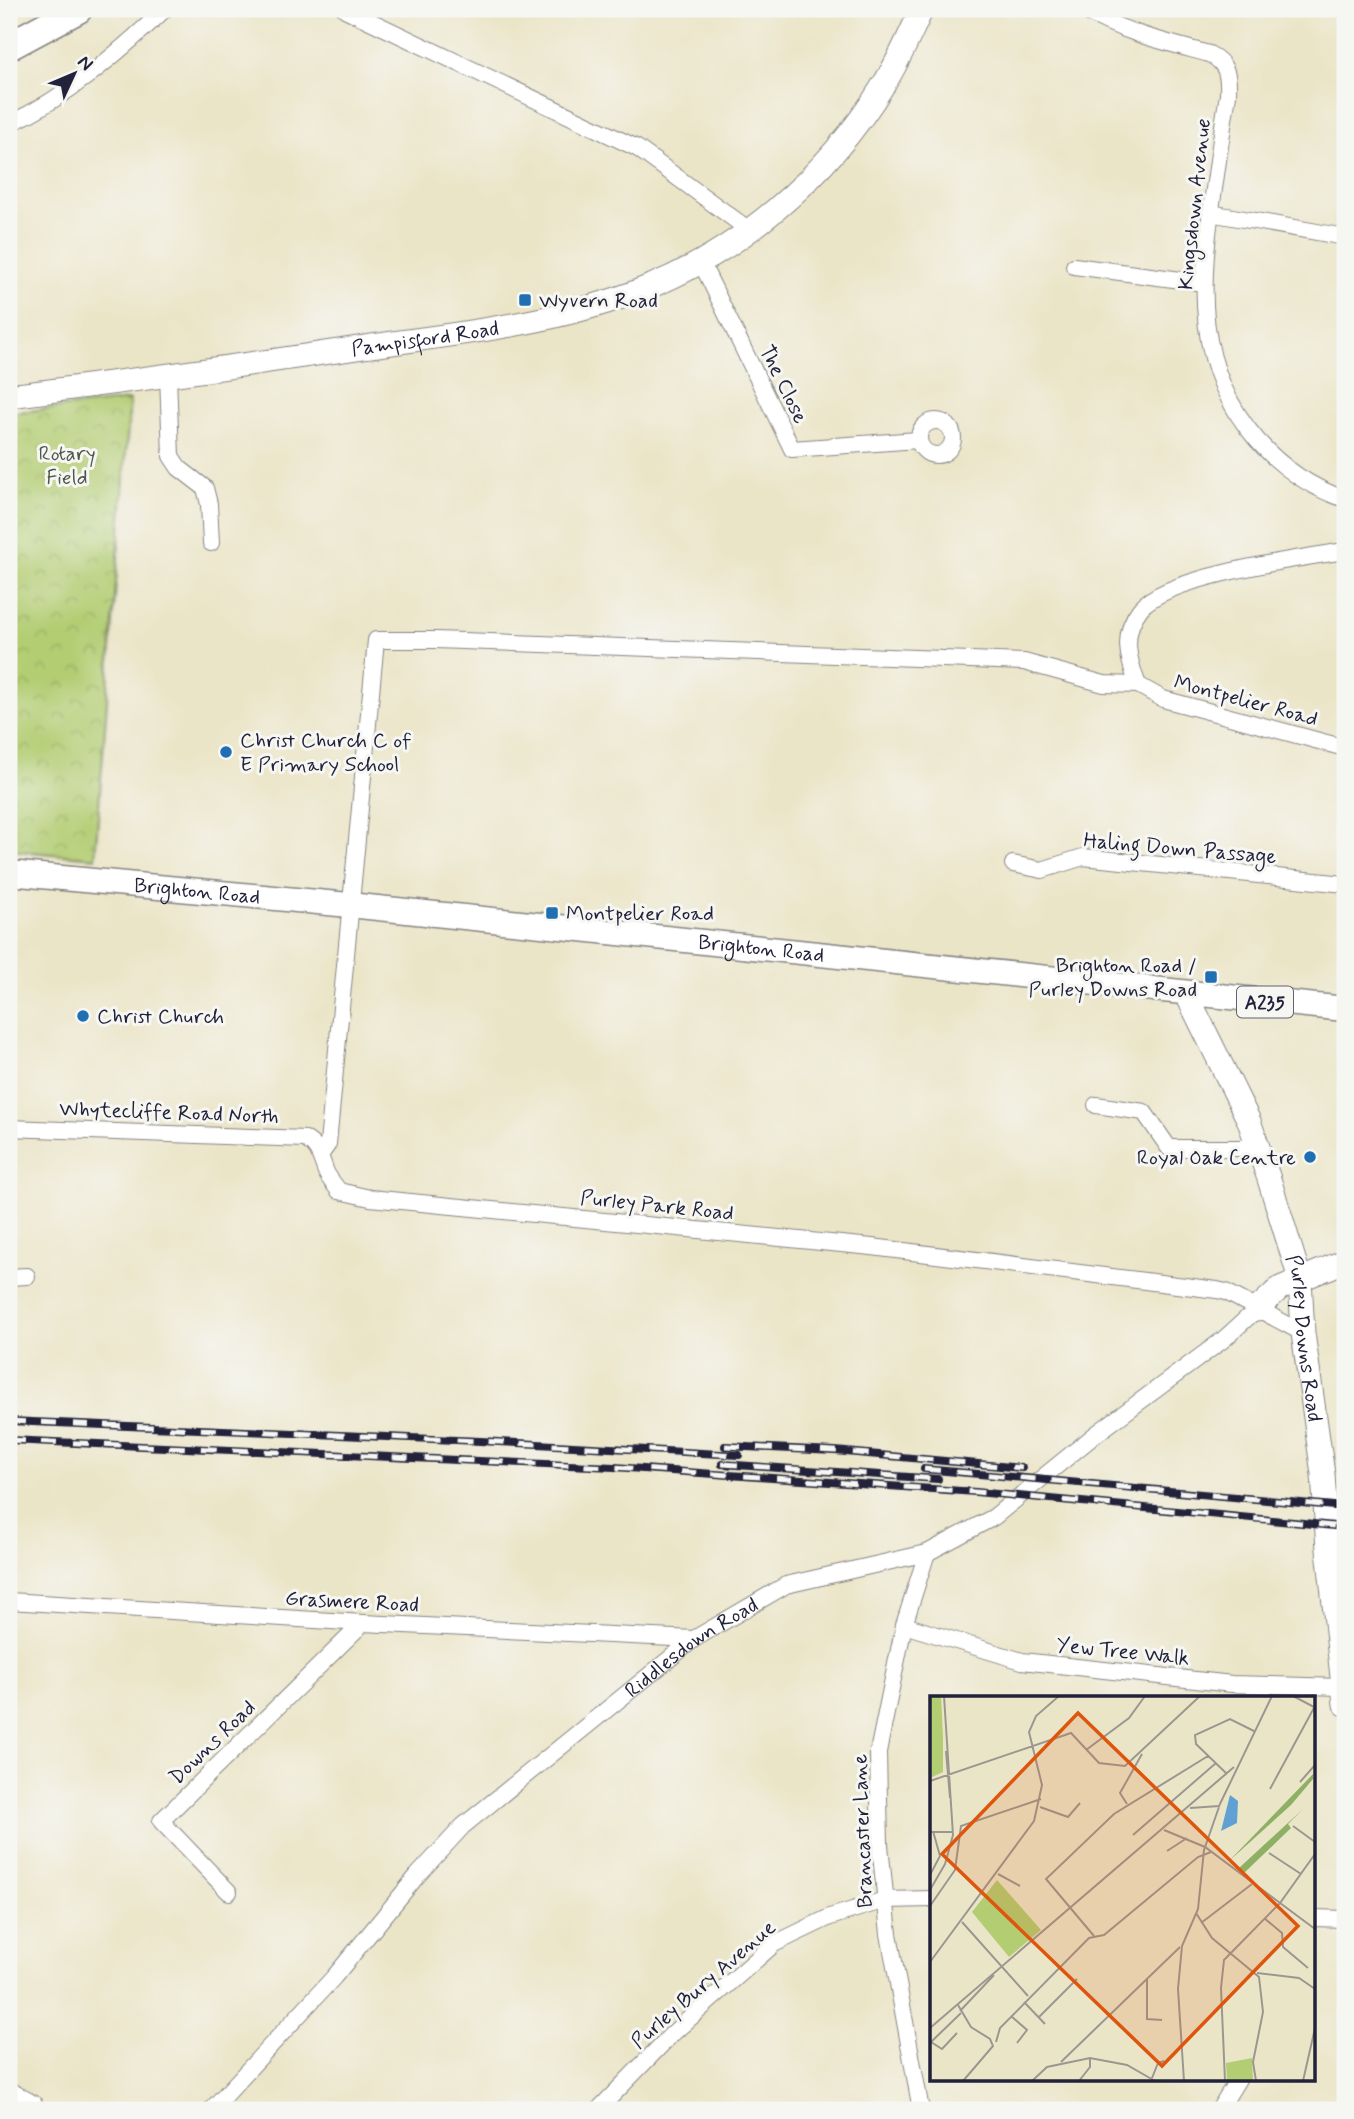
<svg xmlns="http://www.w3.org/2000/svg" width="1354" height="2119" font-family="Mynerve,sans-serif">
<style>
.park{fill:url(#park-crowns);stroke:#6a7857;stroke-width:2}
.lines{fill:none;stroke-linecap:round;stroke-linejoin:round}
.street-casing{stroke:#868482;stroke-width:18}
.secondary-casing{stroke:#868482;stroke-width:25}
.primary-casing{stroke:#868482;stroke-width:27}
.highway-casing{stroke:#868482;stroke-width:31}
.street{stroke:#fff;stroke-width:16}
.secondary{stroke:#fff;stroke-width:23}
.primary{stroke:#fff;stroke-width:24}
.highway{stroke:#fff;stroke-width:28}
.rail-casing{stroke:#22223b;stroke-width:8}
.rail{stroke:#f6f6f2;stroke-width:5;stroke-dasharray:16;stroke-linecap:butt}
.poi-dot{fill:#1f6fb2;stroke:#f6f6f2;stroke-width:2.5}
.labels{text-anchor:middle;stroke-width:6;stroke-linejoin:round;paint-order:stroke}
.shield{fill:#f6f6f2;stroke:#626272;stroke-width:2}
.shield-label{font-size:19px;font-weight:bold;fill:#22223b}
.street-label{font-size:21px;fill:#22223b;stroke:#f6f6f2}
.poi-label{font-size:21px;fill:#22223b;stroke:#f6f6f2;text-anchor:start}
.park-label{font-size:21px;fill:#4e554c;stroke:#f6f6f2}
.inset-road{fill:none;stroke:#9b9790;stroke-width:2}
.view{fill:#de560e;fill-opacity:0.15;stroke:#de560e;stroke-width:3.5}
.inset-edge{fill:none;stroke:#22223b;stroke-width:3.5}
</style>
<defs>
<pattern id="park-crowns" width="20" height="18" patternUnits="userSpaceOnUse" patternTransform="scale(1.75)"><rect width="20" height="18" fill="#b3cd73"/><path d="M2 6a3 3 0 1 1 6 0M12 15a3 3 0 1 1 6 0" fill="none" stroke="#9ab064"/></pattern>
</defs>
<rect width="100%" height="100%" fill="#f6f6f2"/>
<filter id="ink" filterUnits="userSpaceOnUse"><feTurbulence type="fractalNoise" baseFrequency=".0143" numOctaves="2"/><feDisplacementMap in="SourceGraphic" scale="14" xChannelSelector="R" yChannelSelector="G"/><feConvolveMatrix kernelMatrix="1 2 1 2 8 2 1 2 1" color-interpolation-filters="sRGB"/></filter>
<filter id="wash" filterUnits="userSpaceOnUse"><feTurbulence type="fractalNoise" baseFrequency=".00686" numOctaves="4" result="noise"/><feDisplacementMap in="SourceGraphic" scale="28" xChannelSelector="R" yChannelSelector="G"/><feGaussianBlur stdDeviation="1.57" result="paint"/><feColorMatrix in="noise" values="0 0 0 0 0 0 0 0 0 0 0 0 0 0 0 0 0 1.4 0 .05"/><feComposite in="paint" operator="in"/></filter>
<g filter="url(#wash)">
<rect width="100%" height="100%" fill="#ebe5c8"/>
<path class="park" d="M130 400 95 858 9 850V413Z"/>
</g>
<g filter="url(#ink)">
<g class="lines">
<defs>
<g id="street">
<path d="M345 9 637 148 749 230"/>
<path d="M1082 9C1121 32 1165 42 1209 54 1227 63 1229 75 1228 95 1222 129 1218 162 1213 196 1200 285 1194 367 1257 440 1281 467 1311 488 1345 499"/>
<path d="M9 124C69 96 117 54 165 9"/>
<path d="M1210 213 1345 237"/>
<path d="M701 262 792 449 918 440"/>
<path d="M1074 266 1204 283"/>
<path d="M168 376 171 456 179 468 205 488 209 504 211 543"/>
<circle cx="936" cy="438" r="17"/>
<path d="M1138 685C1128 659 1121 634 1140 609 1165 576 1302 558 1345 551"/>
<path d="M1013 864 1042 870 1083 857 1345 884"/>
<path d="M1096 1105 1144 1112 1169 1148H1258"/>
<path d="M9 1128 305 1139C320 1148 320 1157 326 1172 329 1179 335 1185 339 1191L370 1198 872 1247 1217 1290 1226 1292 1303 1333"/>
<path d="M321 1154 328 1144 376 640H435L1024 662 1104 684 1138 685 1163 699 1345 748"/>
<path d="M9 1277 27 1276"/>
<path d="M9 1601 363 1623 694 1639"/>
<path d="M904 1625 1022 1661 1232 1684 1342 1687"/>
<path d="M229 1892 161 1821 363 1623"/>
<path d="M1314 1918 1345 1919"/>
<path d="M9 2090 34 2104"/>
<path id="s1" d="M211 2110 334 1977 417 1876 463 1826 694 1639 786 1585 927 1553 994 1517 1096 1434 1224 1339 1257 1309"/>
<path d="M598 2110 672 2034 774 1944 830 1917 885 1900 932 1899"/>
<path d="M921 2110 889 1934 880 1845 878 1752 904 1625 927 1553"/>
<path d="M1219 2110 1238 2079"/>
</g>
<g id="secondary">
<path id="s2" d="M9 396C128 381 246 365 364 347 454 334 547 325 633 293 736 256 827 177 884 84 899 61 910 34 922 9"/>
<path id="s3" d="M1186 993 1249 1121 1269 1179 1300 1279 1303 1333 1323 1474 1328 1549 1345 1704"/>
<path d="M1257 1309 1280 1288 1345 1261"/>
</g>
<g id="primary">
<path id="s4" d="M9 873 349 905 1345 1009"/>
</g>
<path id="highway" d="M9 46 78 9"/>
</defs>
<use href="#street" class="street-casing"/>
<use href="#secondary" class="secondary-casing"/>
<use href="#primary" class="primary-casing"/>
<use href="#highway" class="highway-casing"/>
<use href="#street" class="street"/>
<use href="#secondary" class="secondary"/>
<use href="#primary" class="primary"/>
<use href="#highway" class="highway"/>
<defs>
<g id="rail">
<path d="M9 1421 480 1441 739 1455"/>
<path d="M9 1440 614 1467 976 1492 1345 1527"/>
<path d="M725 1446 835 1451 1022 1468"/>
<path d="M722 1464 938 1479"/>
<path d="M924 1469 1345 1507"/>
</g>
</defs>
<use href="#rail" class="rail-casing"/>
<use href="#rail" class="rail"/>
</g>
</g>
<g class="poi-dot">
<rect x="518" y="293" width="14" height="14" rx="3.5"/>
<circle cx="226" cy="752" r="7"/>
<rect x="545" y="906" width="14" height="14" rx="3.5"/>
<rect x="1204" y="970" width="14" height="14" rx="3.5"/>
<circle cx="83" cy="1016" r="7"/>
<circle cx="1310" cy="1157" r="7"/>
</g>
<g class="labels">
<rect class="shield" x="1237" y="986.5" width="56" height="31" rx="5"/>
<g class="shield-label">
<text x="1265" y="1009">A235</text>
</g>
<g class="street-label">
<text transform="translate(1194 204) rotate(-84)" y="7">Kingsdown Avenue</text>
<text dy="7" stroke="none"><textPath href="#s2" startOffset="420">Pampisford Road</textPath></text>
<text transform="translate(784 384) rotate(64)" y="7">The Close</text>
<text transform="translate(1246 700) rotate(15)" y="7">Montpelier Road</text>
<text transform="translate(1180 848) rotate(5)" y="7">Haling Down Passage</text>
<text dy="7" stroke="none"><textPath href="#s4" startOffset="189">Brighton Road</textPath></text>
<text dy="7" stroke="none"><textPath href="#s4" startOffset="756">Brighton Road</textPath></text>
<text transform="translate(169 1112) rotate(2)" y="7">Whytecliffe Road North</text>
<text transform="translate(657 1205) rotate(6)" y="7">Purley Park Road</text>
<text dy="7" stroke="none"><textPath href="#s3" startOffset="368">Purley Downs Road</textPath></text>
<text transform="translate(352 1601) rotate(3)" y="7">Grasmere Road</text>
<text dy="7" stroke="none"><textPath href="#s1" startOffset="670">Riddlesdown Road</textPath></text>
<text transform="translate(1123 1651) rotate(6)" y="7">Yew Tree Walk</text>
<text transform="translate(212 1742) rotate(-44)" y="7">Downs Road</text>
<text transform="translate(862 1831) rotate(-92)" y="7">Brancaster Lane</text>
<text transform="translate(703 1984) rotate(-41)" y="7">Purley Bury Avenue</text>
</g>
<g class="poi-label">
<text x="539" y="307">Wyvern Road</text>
<text x="240" y="747">Christ Church C of<tspan x="240" dy="24">E Primary School</tspan></text>
<text x="566" y="920">Montpelier Road</text>
<text x="1197" y="972" text-anchor="end">Brighton Road /<tspan x="1197" dy="24">Purley Downs Road</tspan></text>
<text x="97" y="1023">Christ Church</text>
<text x="1296" y="1164" text-anchor="end">Royal Oak Centre</text>
</g>
<g class="park-label">
<text x="67" y="460">Rotary<tspan x="67" dy="24">Field</tspan></text>
</g>
</g>
<g transform="translate(930 1696)">
<rect width="385" height="385" fill="#ebe5c8"/>
<path d="M322 362 323 385H297L296 367Z" fill="#b3cd73"/>
<path d="M383 78V83L361 109 299 165ZM373 113 358 128 361 132 313 178 309 172Z" fill="#8eb065"/>
<path d="M0 0H11L13 41V76L0 82ZM67 184 111 234 79 261 42 216Z" fill="#b3cd73"/>
<path d="M300 99 308 105 307 127 291 135Z" fill="#60a1d3"/>
<path class="inset-road" d="M363 0 384 11M156 54 199 22 215 0M16 55 20 102M297 78 266 48 265 39 300 23 324 35M0 85 141 37 169 67 195 70 270 0M370 86 385 69M340 93 385 10M197 108 190 97 212 58M110 111 138 121 150 107M260 112 289 110 342 0M363 130 385 146M234 134 275 151 385 233M0 136H22M203 139 286 67M237 155 257 142M339 157 371 178M68 178 90 190M0 179 10 160 3 135M0 194 15 168 23 139 14 0M0 210 25 174 31 130 111 103M266 217 282 242 329 281 333 316 323 366 326 385M334 222 352 237 353 251 378 272M32 226 98 300M271 227 322 188M164 240 116 183 184 118 278 60M0 266 104 125 112 89 99 36 106 20 129 0M327 277 369 282 385 293M217 283V323L232 324M94 306 115 328M28 309 41 331 60 343 63 350 33 385M30 315 64 279M81 320 97 334 87 347M109 321 147 283M0 332 304 71M1 346 12 353 27 337M66 346 70 332 159 242 174 239 268 161 281 156M0 347 31 317M131 366 250 251M222 382 228 367 234 365M102 385 117 371 160 362 197 369 225 385M149 385 160 371V362M254 385 248 293 252 250 268 213 274 154 289 111M295 385 291 292 294 264 350 207 385 158M373 385 385 332"/>
<path class="view" d="M148 17 368 230 232 370 12 158Z"/>
<rect width="385" height="385" class="inset-edge"/>
</g>
<rect width="1354" height="2119" fill="none" stroke="#f6f6f2" stroke-width="35"/>
<g transform="translate(74 74) rotate(46)" stroke="#f6f6f2" stroke-width="5" paint-order="stroke">
<path d="M0-5L12 26L0 18L-12 26Z" fill="#22223b"/>
<text y="-10" font-size="19" font-weight="bold" text-anchor="middle" fill="#22223b">N</text>
</g>
</svg>
